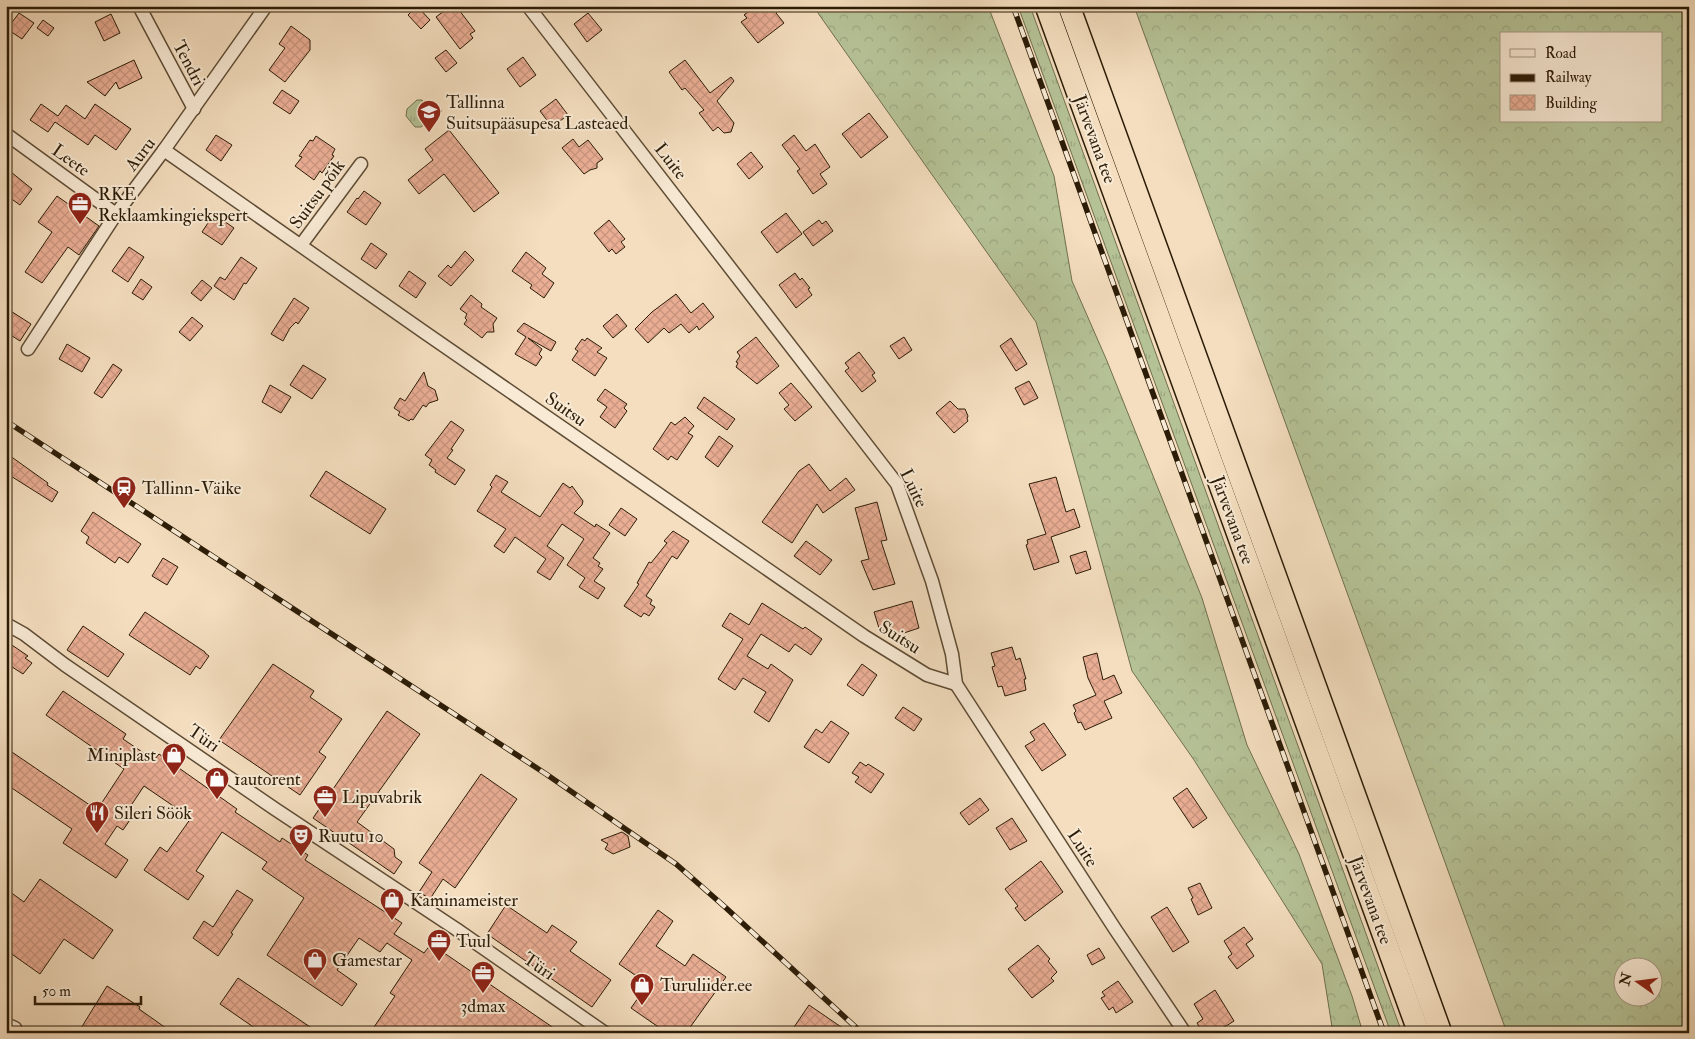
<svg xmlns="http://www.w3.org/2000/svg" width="1695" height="1039" font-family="'IM FELL Double Pica',serif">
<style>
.grass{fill:url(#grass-tufts);stroke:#706f4e}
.forest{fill:url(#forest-crowns);stroke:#706f4e;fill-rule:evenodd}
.building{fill:url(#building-cross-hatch);stroke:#2c1c07}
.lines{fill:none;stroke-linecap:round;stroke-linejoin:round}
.minor-casing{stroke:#5e4c35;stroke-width:15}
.trunk-casing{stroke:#2c1c07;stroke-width:24}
.minor{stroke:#f8ead5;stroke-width:12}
.trunk{stroke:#f4debf;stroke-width:21}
.rail-casing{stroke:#2c1c07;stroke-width:5.5}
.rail{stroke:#f8ead5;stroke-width:4;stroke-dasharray:11;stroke-linecap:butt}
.labels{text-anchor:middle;stroke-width:4;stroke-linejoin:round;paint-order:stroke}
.street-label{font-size:18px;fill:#2c1c07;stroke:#f8ead5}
.poi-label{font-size:18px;fill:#2c1c07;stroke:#f8ead5;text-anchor:start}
</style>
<defs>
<pattern id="grass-tufts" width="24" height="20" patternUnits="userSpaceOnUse" patternTransform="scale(1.25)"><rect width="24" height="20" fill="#b5c296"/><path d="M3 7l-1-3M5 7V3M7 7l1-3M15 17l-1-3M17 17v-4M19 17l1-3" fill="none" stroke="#9ca680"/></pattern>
<pattern id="forest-crowns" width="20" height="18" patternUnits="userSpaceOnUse" patternTransform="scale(1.25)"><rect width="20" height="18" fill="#b5c296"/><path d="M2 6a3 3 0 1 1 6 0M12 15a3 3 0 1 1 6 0" fill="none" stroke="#9ca680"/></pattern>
<pattern id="building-cross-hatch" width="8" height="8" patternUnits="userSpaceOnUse" patternTransform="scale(1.25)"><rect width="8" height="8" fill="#eaae95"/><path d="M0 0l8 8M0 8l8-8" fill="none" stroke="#c9957f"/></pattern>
</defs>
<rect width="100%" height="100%" fill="#f4debf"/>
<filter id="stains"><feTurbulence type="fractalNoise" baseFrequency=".004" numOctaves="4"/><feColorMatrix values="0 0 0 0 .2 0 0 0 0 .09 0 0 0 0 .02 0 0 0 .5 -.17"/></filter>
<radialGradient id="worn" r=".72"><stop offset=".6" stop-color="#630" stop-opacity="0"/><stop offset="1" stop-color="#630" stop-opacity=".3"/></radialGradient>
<g class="grass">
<path d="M1018 6H1030L1402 1033H1391Z"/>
<path d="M417 100H422L427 106 431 107 435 103 442 111 421 127H415L406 116 407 109Z"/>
</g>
<g class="forest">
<path d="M813 6H988L1054 176 1072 281 1107 361 1202 598 1247 745 1299 854 1352 996 1363 1033H1333L1322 964 1194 760 1132 671 1036 322Z"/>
<path d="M1134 6H1689V1033H1507ZM1501 34H1661V121H1501ZM1622 966H1652V996H1622Z"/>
</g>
<g class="building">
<path d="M417 6 430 20 421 29 408 15Z"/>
<path d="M456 6 475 31 470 34 473 38 460 49 436 17 448 8 450 11Z"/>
<path d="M755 6H784L776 13 784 23 758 43 741 22 747 18 744 15Z"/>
<path d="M19 13 34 23 22 39 7 29Z"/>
<path d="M588 13 602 30 587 42 574 24Z"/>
<path d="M111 14 120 33 104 41 95 22Z"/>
<path d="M43 20 54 28 48 36 37 28Z"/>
<path d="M291 26 310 40V50L285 82 269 70 285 48 279 44Z"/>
<path d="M446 50 457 63 446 72 435 58Z"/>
<path d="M523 57 536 75 520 87 507 69Z"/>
<path d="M134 60 142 78 119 89 116 82 105 96 87 82Z"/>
<path d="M685 60 710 93 731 77 734 81 717 101 734 123 731 132 724 133 718 127 713 131 699 113 704 110 685 88 682 90 669 72Z"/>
<path d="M282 90 299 101 290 114 273 103Z"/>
<path d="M556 99 568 115 552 127 540 111Z"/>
<path d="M41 104 58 116 66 105 85 119 95 104 131 129 116 150 95 135 88 145 55 122 48 132 30 120Z"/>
<path d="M869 113 888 137 861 158 842 134Z"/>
<path d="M449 130 499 193 474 212 444 174 419 194 408 180 433 160 425 149Z"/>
<path d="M216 135 232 145 221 161 206 150Z"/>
<path d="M794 135 806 151 815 144 830 167 820 174 827 184 813 194 797 171 800 169 782 145Z"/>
<path d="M316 136 335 149 332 155 334 156 322 173 320 171 314 180 295 166 302 157 299 156 310 140 313 141Z"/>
<path d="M573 139 579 147 588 140 603 159 597 163V168L590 170 584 174 562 148Z"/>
<path d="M751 152 763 167 749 179 737 164Z"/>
<path d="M6 168 32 189 20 205 6 195Z"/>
<path d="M364 191 381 203 366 225 347 212 357 198 358 199Z"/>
<path d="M57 196 99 226 79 255 68 247 42 283 25 272 52 232 38 222Z"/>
<path d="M786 213 802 234 777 253 761 232Z"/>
<path d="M214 214 234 228 222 245 202 232Z"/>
<path d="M609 220 625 239 621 242 625 247 616 254 612 249 609 252 594 233Z"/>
<path d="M819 220 822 224 826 221 833 231 813 246 803 232Z"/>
<path d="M371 243 387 254 376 269 361 259Z"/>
<path d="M129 247 144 257 128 282 112 271Z"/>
<path d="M465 251 474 260 451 286 438 276 448 265 451 268Z"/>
<path d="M526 252 546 268 542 274 554 283 544 298 530 288 532 285 512 271Z"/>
<path d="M241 257 257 268 246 284 244 283 234 300 214 286 220 277 225 280Z"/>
<path d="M409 271 426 283 416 298 399 286Z"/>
<path d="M795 273 800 280 802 278 810 288 808 289 812 295 796 308 779 285Z"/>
<path d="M141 279 152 287 143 300 132 293Z"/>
<path d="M202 280 212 288 201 301 191 293Z"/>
<path d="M676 294 691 313 703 303 714 317 699 330 697 326 689 333 681 324 669 333 664 328 648 343 635 329 652 312Z"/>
<path d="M471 295 482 304 481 307 497 318 493 324 494 332H487L482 338 464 324 467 320 465 318 467 314 460 309Z"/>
<path d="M294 298 309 308 298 324 296 322 290 328 283 341 271 334Z"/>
<path d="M6 308 31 324 20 341 6 332Z"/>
<path d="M617 314 627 326 613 338 603 326Z"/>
<path d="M192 317 203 326 190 341 179 332Z"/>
<path d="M524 323 556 342 551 351 528 338 542 349 539 354 542 357 536 366 515 354 526 337 517 331Z"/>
<path d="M756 337 779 366 757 384 736 367 738 363 736 362 740 356 737 352Z"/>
<path d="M904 337 912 350 899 359 890 346Z"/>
<path d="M587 338 602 348 597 352 607 358 595 376 572 360 578 351 575 349 582 339 585 341Z"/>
<path d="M1011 338 1027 364 1016 371 1000 346Z"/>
<path d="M67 344 90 358 82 372 59 359Z"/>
<path d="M859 352 875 373 872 375 876 381 862 392 845 371 849 368 845 363Z"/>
<path d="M113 364 122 370 102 398 94 393Z"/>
<path d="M303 365 326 379 312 399 290 385Z"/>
<path d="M424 372 428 386 435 390 438 400 429 403 426 407 423 405 413 420 411 419 409 421 398 415 400 412 394 408 400 398 405 401Z"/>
<path d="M1029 381 1038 398 1024 405 1015 388Z"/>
<path d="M791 383 812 407 795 421 784 409 789 405 779 393Z"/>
<path d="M270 385 291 397 281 413 262 402Z"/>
<path d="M605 389 627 404 624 408 627 411 615 428 600 417 607 407 597 400Z"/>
<path d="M704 397 735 419 727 430 697 408Z"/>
<path d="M950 401 958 409H965L968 416 967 419 968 421 954 433 936 413Z"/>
<path d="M685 417 694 426 688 433 693 436 677 460 671 456 668 460 653 449 671 422 675 425Z"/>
<path d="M451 421 464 430 451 449 453 450 447 458 465 470 455 485 435 472 436 470 429 465 432 460 425 455Z"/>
<path d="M719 436 733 446 718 467 705 457Z"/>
<path d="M6 453 48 483 47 485 58 492 52 502 6 473Z"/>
<path d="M809 464 830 491 846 478 855 490 823 513 817 504 792 543 762 522 799 471Z"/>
<path d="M326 471 386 509 370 534 310 496Z"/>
<path d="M496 475 508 482 501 492 540 517 563 483 570 488 572 486 583 501 582 505 574 513 595 527 596 524 610 533 593 558 600 563 598 566 603 569 594 581 605 588 598 599 579 587 585 578 567 565 584 539 562 524 547 546 564 558 550 580 537 572 546 559 515 537 504 553 494 546 506 529 477 511 492 487 490 485Z"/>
<path d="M1056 477 1066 512 1074 509 1080 527 1051 537 1059 562 1034 570 1026 545 1028 544 1027 540 1046 534 1029 484Z"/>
<path d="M877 502 887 540 881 541 895 584 873 590 861 561 869 559 855 508Z"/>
<path d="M621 508 637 519 625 536 609 525Z"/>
<path d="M93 512 141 544 128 563 119 557 115 563 86 543 89 537 81 531Z"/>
<path d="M673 531 689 541 677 559 672 556 646 596 652 600 650 604 655 607 649 616 644 613 641 617 624 606 639 584 637 583 649 562 651 563 667 543 664 541Z"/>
<path d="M806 541 832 560 820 575 794 556Z"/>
<path d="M1086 551 1091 569 1076 574 1070 556Z"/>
<path d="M163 558 178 567 167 585 152 576Z"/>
<path d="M912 601 919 628 892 637 879 628 874 612Z"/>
<path d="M762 603 803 629 805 627 822 639 811 655 795 644 789 652 761 634 747 656 768 669 771 664 793 680 769 722 754 712 766 692 743 678 735 690 718 679 743 639 722 626 730 613 749 625Z"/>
<path d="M145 612 205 652V653L209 656 200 669 196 666 190 675 129 635Z"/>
<path d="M83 626 124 654 108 677 67 650Z"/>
<path d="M6 641 28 656 25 658 32 663 23 674 6 663Z"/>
<path d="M1012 647 1016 660 1020 658 1026 679H1024L1026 690 1005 696 1002 686 998 687 992 667 995 666 991 653Z"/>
<path d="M1097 653 1103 680 1114 675 1122 693 1104 701 1112 718 1085 730 1081 722 1078 723 1074 713 1076 711 1073 705 1096 695 1088 678 1083 657Z"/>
<path d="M273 664 314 691 310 697 342 719 319 752 326 757 300 795 219 740Z"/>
<path d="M862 664 877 675 863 696 847 685Z"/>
<path d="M63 691 126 734 123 739 154 760 159 754 237 809 235 812 280 842 282 838 308 855 305 860 402 923 394 934 424 953 431 944 561 1033H370L395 996 390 993 412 960 387 943 380 952 359 938 337 970 357 984 342 1006 267 955 304 898 262 869 267 862 222 832 196 871 204 876 188 900 144 870 160 847 167 852 191 818 144 786 126 813 132 817 123 830 117 826 105 844 128 860 116 878 63 843 72 829 6 784V748L97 810 124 769 46 715Z"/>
<path d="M903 707 922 719 914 731 895 718Z"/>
<path d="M387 711 420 734 357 822 394 849 395 857 402 862 394 874 313 818Z"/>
<path d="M831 721 849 733 829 763 804 747 816 729 822 733Z"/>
<path d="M1044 723 1066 755 1042 771 1025 746 1035 740 1030 732Z"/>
<path d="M860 762 866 766 868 764 884 774 871 793 855 782 859 777 852 773Z"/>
<path d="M481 774 517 799 455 888 443 879 430 899 419 892 432 872 419 863Z"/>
<path d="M1187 788 1207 818 1193 828 1173 798Z"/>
<path d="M980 798 989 810 969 825 960 813Z"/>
<path d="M1012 818 1027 841 1010 850 996 828Z"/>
<path d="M622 832 628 836 630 847 613 854 605 849 608 844 601 840Z"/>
<path d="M1041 861 1063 892 1025 921 1015 908 1018 906 1005 889Z"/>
<path d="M40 879 113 930 93 959 64 939 40 974 6 950V889L24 902Z"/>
<path d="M1200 883 1212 908 1198 915 1191 899 1193 898 1188 888Z"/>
<path d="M237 890 253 900 231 933 233 934 218 956 193 938 204 921 213 927Z"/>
<path d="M506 905 547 933 552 925 577 942 570 951 611 980 592 1007 487 934Z"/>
<path d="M1167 907 1189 942 1173 952 1151 917Z"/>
<path d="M658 910 673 921 656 946 685 966 693 954 726 977 686 1033H682L674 1028 671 1033H667L631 1008 648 984 619 964Z"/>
<path d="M1244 927 1253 939 1246 944 1254 956 1237 969 1228 957 1232 954 1224 941Z"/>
<path d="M1038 945 1050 959 1048 961 1057 972 1051 978 1054 981 1032 998 1008 969Z"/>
<path d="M1099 948 1105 958 1092 965 1087 955Z"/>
<path d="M238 978 319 1033H262L220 1004Z"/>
<path d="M1118 981 1133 1002 1116 1013 1113 1007 1109 1010 1101 998 1105 996 1102 992Z"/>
<path d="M107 986 140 1007 139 1009 173 1033H78Z"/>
<path d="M1215 990 1234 1021 1215 1033H1203L1197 1023 1203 1019 1194 1004Z"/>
<path d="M809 1005 850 1033H790Z"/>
</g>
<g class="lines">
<defs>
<g id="minor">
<path d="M139 6 194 109"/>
<path d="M528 6 897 484 932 581 952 654 956 684 1115 929 1185 1033"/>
<path d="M6 134 116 214"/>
<path d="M164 150 424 332 864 636 927 675 956 684"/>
<path d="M301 245 361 164"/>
<path d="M28 349 116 214 164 150 266 6"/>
<path d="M6 624 24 634 65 665 275 809 456 929 605 1033"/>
<path d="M6 1024 15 1028"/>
</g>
<g id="trunk">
<path d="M1046 6 1419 1033"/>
<path d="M1069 6 1441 1033"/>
</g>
</defs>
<use href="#minor" class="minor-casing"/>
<use href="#trunk" class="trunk-casing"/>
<use href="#minor" class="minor"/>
<use href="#trunk" class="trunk"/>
<defs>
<g id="rail">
<path d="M1013 6 1384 1033"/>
<path d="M6 421 546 774 676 864 725 907 862 1033"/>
</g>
</defs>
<use href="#rail" class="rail-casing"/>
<use href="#rail" class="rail"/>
</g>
<defs>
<symbol id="school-pin" viewBox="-11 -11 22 30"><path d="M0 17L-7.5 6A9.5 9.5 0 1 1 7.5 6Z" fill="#8f2418" stroke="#f8ead5"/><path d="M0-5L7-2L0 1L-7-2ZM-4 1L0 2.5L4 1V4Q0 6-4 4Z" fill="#fff"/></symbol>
<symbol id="office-pin" viewBox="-11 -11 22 30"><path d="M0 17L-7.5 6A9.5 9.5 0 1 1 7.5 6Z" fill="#8f2418" stroke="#f8ead5"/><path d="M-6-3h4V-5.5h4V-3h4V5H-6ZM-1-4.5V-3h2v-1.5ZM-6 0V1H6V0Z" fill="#fff"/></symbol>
<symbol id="station-pin" viewBox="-11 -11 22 30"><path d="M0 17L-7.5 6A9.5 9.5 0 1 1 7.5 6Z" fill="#8f2418" stroke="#f8ead5"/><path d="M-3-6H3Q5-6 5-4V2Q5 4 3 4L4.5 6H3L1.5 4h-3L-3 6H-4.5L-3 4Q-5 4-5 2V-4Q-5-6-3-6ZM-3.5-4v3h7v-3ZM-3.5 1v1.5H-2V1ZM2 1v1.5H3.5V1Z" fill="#fff"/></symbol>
<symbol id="shop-pin" viewBox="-11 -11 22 30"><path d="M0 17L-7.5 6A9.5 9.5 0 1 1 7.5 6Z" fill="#8f2418" stroke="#f8ead5"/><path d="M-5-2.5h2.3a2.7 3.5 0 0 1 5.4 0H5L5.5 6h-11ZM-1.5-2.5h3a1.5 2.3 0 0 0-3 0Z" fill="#fff"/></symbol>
<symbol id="restaurant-pin" viewBox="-11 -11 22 30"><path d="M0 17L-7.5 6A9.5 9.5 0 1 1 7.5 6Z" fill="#8f2418" stroke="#f8ead5"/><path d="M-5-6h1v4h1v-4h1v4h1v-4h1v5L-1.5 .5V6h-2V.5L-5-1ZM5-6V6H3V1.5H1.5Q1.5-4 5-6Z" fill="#fff"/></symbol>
<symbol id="theatre-pin" viewBox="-11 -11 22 30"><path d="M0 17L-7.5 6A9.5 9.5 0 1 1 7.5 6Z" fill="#8f2418" stroke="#f8ead5"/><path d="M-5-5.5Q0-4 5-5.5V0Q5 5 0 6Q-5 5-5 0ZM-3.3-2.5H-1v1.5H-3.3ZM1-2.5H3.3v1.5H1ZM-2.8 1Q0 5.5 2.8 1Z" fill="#fff"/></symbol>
</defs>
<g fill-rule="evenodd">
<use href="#school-pin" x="415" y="98" width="28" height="38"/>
<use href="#office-pin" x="66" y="190" width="28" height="38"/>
<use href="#station-pin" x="110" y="474" width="28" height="38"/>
<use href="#shop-pin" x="160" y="741" width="28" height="38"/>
<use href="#shop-pin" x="203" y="765" width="28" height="38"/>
<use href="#office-pin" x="311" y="783" width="28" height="38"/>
<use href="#restaurant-pin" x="83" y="799" width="28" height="38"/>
<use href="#theatre-pin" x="287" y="822" width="28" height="38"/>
<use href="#shop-pin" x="378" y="886" width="28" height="38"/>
<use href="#office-pin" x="425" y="927" width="28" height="38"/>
<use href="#shop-pin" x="301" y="946" width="28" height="38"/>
<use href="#office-pin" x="469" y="959" width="28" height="38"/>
<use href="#shop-pin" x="628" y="971" width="28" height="38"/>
</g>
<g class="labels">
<g class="street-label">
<text transform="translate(189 63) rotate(62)" y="6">Tendri</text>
<text transform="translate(1095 139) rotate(70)" y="6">Järvevana tee</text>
<text transform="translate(140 154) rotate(-53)" y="6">Auru</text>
<text transform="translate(71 160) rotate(36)" y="6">Leete</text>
<text transform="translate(671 161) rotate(52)" y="6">Luite</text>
<text transform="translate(317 194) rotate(-54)" y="6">Suitsu põik</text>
<text transform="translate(566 409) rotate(35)" y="6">Suitsu</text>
<text transform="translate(914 488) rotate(64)" y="6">Luite</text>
<text transform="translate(1233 520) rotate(70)" y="6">Järvevana tee</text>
<text transform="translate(900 637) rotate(32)" y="6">Suitsu</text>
<text transform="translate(204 738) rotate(35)" y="6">Türi</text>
<text transform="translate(1083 848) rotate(57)" y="6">Luite</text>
<text transform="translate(1371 900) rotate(70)" y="6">Järvevana tee</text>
<text transform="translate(539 966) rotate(35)" y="6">Türi</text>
</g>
<g class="poi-label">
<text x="446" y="108">Tallinna<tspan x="446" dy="21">Suitsupääsupesa Lasteaed</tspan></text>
<text x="98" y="200">RKE<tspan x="98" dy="21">Reklaamkingiekspert</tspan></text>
<text x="142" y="494">Tallinn-Väike</text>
<text x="156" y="761" text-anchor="end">Miniplast</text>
<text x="234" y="785">1autorent</text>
<text x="342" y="803">Lipuvabrik</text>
<text x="114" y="819">Sileri Söök</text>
<text x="318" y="842">Ruutu 10</text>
<text x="410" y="906">Kaminameister</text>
<text x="456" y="947">Tuul</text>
<text x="332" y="966">Gamestar</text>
<text x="660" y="991">Turuliider.ee</text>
<text x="483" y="1012" text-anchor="middle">3dmax</text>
</g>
</g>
<rect width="1695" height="1039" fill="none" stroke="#f4debf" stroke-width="25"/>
<rect x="8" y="8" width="1680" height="1024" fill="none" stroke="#2c1c07" stroke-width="2.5"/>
<rect x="12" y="12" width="1670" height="1014" fill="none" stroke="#2c1c07"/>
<rect x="1500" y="32" width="162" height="90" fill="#f8ead5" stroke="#a69883"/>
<rect x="1510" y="49" width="25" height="8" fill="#f8ead5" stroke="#a69883"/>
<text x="1545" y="58" font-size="15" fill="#2c1c07">Road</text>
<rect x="1510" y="74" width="25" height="8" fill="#2c1c07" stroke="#a69883"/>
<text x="1545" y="82" font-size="15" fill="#2c1c07">Railway</text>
<rect x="1510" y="95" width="25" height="15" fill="url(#building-cross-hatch)" stroke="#a69883"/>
<text x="1545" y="108" font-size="15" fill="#2c1c07">Building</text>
<g transform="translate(1638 982) rotate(284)"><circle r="24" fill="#f8ead5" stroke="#a69883"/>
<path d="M0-4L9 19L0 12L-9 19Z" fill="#8f2418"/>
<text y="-8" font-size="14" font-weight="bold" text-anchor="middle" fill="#2c1c07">N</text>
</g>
<path d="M35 996v8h106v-8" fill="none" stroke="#2c1c07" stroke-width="2.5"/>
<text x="42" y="996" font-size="15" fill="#2c1c07" stroke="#f8ead5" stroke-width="4" paint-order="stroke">50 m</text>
<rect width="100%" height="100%" filter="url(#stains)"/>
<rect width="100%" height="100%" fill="url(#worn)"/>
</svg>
